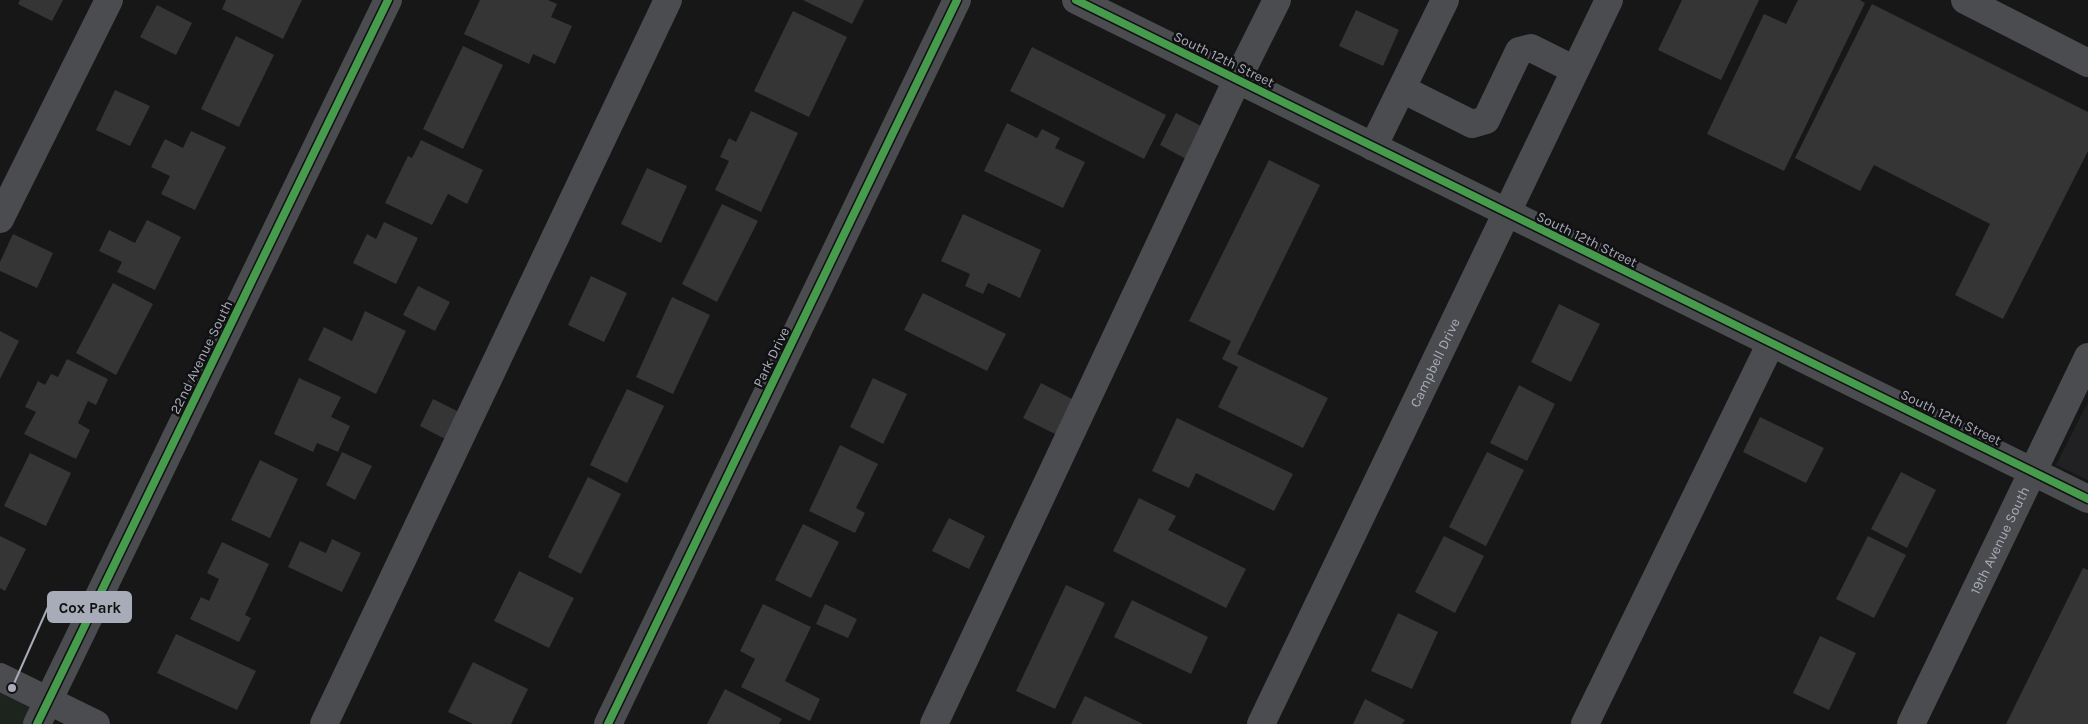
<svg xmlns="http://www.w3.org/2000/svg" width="2088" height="724" font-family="Karla,sans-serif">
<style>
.built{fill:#212123}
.green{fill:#1d241e}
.building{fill:#353536}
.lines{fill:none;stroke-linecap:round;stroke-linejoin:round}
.minor{stroke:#4b4c50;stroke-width:28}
.cycleway-casing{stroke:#111113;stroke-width:11}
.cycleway{stroke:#469c4c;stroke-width:8}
.labels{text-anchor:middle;stroke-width:5;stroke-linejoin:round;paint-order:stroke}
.street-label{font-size:14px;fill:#a8acb8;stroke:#111113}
.leader{fill:none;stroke:#a8acb8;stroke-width:2}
.callout-dot{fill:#a8acb8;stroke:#111113;stroke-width:2}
.callout{fill:#a8acb8;stroke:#a8acb8;stroke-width:2}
.callout-label{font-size:15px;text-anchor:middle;font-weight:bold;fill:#111}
</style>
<rect width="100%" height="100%" fill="#171717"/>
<path class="built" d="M2088 402V480L2056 465Z"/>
<path class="green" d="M0 676 49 700 37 724H0Z"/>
<g class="building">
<path d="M20 0H63L52 21 18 4Z"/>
<path d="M226 0H302L283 39 222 9Z"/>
<path d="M480 0H548L557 4 551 17 572 26 555 64 533 54 529 64 464 34Z"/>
<path d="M803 0H864L852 24Z"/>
<path d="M1682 0H1759L1721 80 1658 50Z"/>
<path d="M1798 0H1860L1865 3 1784 171 1707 134 1764 14 1786 24Z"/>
<path d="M1872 4 2088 112V151L2003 319 1955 295 1990 224 1874 165 1860 191 1795 158Z"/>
<path d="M157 5 192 23 176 55 140 37Z"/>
<path d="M1356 10 1399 30 1383 66 1339 46Z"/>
<path d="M793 11 847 37 809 117 754 91Z"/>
<path d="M236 36 274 55 239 127 201 109Z"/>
<path d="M463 46 503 65 463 149 423 129Z"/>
<path d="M1032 47 1166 115 1144 159 1010 91Z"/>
<path d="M115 90 150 106 130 146 96 130Z"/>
<path d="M751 111 798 133 761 212 715 190 729 161 720 157 729 138 736 142Z"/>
<path d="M1176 113 1205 128 1188 160 1160 145Z"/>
<path d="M1007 123 1037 138 1042 129 1060 138 1055 148 1085 162 1063 208 984 171Z"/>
<path d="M191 131 226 147 195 210 161 194 170 176 151 167 165 139 183 148Z"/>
<path d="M421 140 483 170 467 204 448 194 432 225 385 203 408 156 412 158Z"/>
<path d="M1269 160 1320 185 1237 354 1328 398 1303 448 1218 407 1238 367 1222 359 1231 341 1189 321Z"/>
<path d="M647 168 687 186 661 243 621 224Z"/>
<path d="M722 204 758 221 717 302 682 284Z"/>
<path d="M963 214 1041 250 1020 298 988 283 983 294 965 286 970 274 941 261Z"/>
<path d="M147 220 181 237 155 290 117 272 122 262 99 251 109 230 135 243Z"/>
<path d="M384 222 418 238 396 284 353 263 367 234 376 239Z"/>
<path d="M13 234 53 253 37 288 0 271V262Z"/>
<path d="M591 276 627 293 604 342 568 325Z"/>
<path d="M113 283 153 304 116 375 76 353Z"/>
<path d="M418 286 450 302 435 331 403 315Z"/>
<path d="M923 293 1006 334 987 371 904 330Z"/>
<path d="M672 297 710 315 673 394 636 377Z"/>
<path d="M1559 304 1600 324 1571 382 1531 362Z"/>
<path d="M365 311 406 331 376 394 308 360 324 327 352 341Z"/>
<path d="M0 331 19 341 0 379Z"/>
<path d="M67 359 108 379 96 405 88 401 78 423 90 430 76 459 24 434 36 412 25 407 38 381 45 385 51 374 58 377Z"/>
<path d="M299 378 341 397 331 417 350 426 338 452 317 443 313 452 274 434Z"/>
<path d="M873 378 907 394 883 444 850 427Z"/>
<path d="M1041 383 1076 401 1059 436 1023 418Z"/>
<path d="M1519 385 1555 404 1527 461 1490 443Z"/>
<path d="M627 389 664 406 627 483 590 465Z"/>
<path d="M433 399 459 412 445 439 420 426Z"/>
<path d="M1760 417 1824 448 1806 483 1743 452Z"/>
<path d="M1177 418 1293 474 1274 511 1196 473 1189 488 1152 471Z"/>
<path d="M840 445 878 464 856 508 865 513 855 533 809 511Z"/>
<path d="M342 452 372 466 355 500 326 485Z"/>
<path d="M1487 452 1524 470 1486 546 1449 527Z"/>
<path d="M30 453 71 473 46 526 4 506Z"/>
<path d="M260 460 298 479 270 538 231 520Z"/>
<path d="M1901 472 1936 490 1907 548 1871 529Z"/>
<path d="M588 477 621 494 581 574 548 557Z"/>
<path d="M1139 498 1176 516 1168 530 1246 569 1226 608 1113 551Z"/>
<path d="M949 518 985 536 969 569 932 551Z"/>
<path d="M803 524 839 542 811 598 775 580Z"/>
<path d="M0 536 26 549 5 591 0 588Z"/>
<path d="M1444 536 1484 556 1455 613 1415 592Z"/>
<path d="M1868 536 1906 555 1874 618 1836 599Z"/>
<path d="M332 539 361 553 342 592 288 567 300 541 326 553Z"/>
<path d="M222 542 269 564 245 615 251 618 239 642 190 619 201 597 209 601 219 579 207 573Z"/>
<path d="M2083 568 2088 570V724H2006Z"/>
<path d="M519 571 574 598 549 648 494 621Z"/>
<path d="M1066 585 1105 603 1055 709 1016 691Z"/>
<path d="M1132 600 1208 637 1191 674 1114 637Z"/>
<path d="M763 604 811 627 785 681 820 699 810 721 741 687 755 659 740 651Z"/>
<path d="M825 604 857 619 848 638 816 624Z"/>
<path d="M1398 613 1438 632 1412 689 1371 671Z"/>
<path d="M176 634 256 671 237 710 157 673Z"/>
<path d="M1820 636 1856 653 1829 710 1793 693Z"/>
<path d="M473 662 528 689 511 724H473L448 712Z"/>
<path d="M725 689 782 719 779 724H707Z"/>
<path d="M1085 696 1143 724H1071Z"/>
<path d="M1365 699 1405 720 1402 724H1353Z"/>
</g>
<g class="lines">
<g class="minor">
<path d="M1076 0 2088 499"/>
<path d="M1965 0 2088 63"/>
<path d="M1402 89 1472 124 1486 120 1519 51 1531 48 1575 70"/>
<path d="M1373 147 1445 0"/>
<path d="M0 219 109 0"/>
<path d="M0 677 96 724"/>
<path d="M37 724 388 0"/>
<path d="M324 724 668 0"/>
<path d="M608 724 957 0"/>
<path d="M934 724 1237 80 1277 0"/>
<path id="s1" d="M1261 724 1609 0"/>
<path d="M1585 724 1771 343"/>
<path id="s2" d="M1911 724 2088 357"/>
</g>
<defs>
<g id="cycleway">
<path d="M1076 0 2088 499"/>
<path d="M37 724 388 0"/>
<path d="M608 724 957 0"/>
</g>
</defs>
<use href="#cycleway" class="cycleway-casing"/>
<use href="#cycleway" class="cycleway"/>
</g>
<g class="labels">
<g class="street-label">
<text transform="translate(1224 59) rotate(26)" y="5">South 12th Street</text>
<text transform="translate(1587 239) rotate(26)" y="5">South 12th Street</text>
<text transform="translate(201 357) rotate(-64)" y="5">22nd Avenue South</text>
<text transform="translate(771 357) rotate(-64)" y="5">Park Drive</text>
<text dy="5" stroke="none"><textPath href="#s1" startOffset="401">Campbell Drive</textPath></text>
<text transform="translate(1951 417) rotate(26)" y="5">South 12th Street</text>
<text dy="5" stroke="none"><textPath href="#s2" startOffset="204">19th Avenue South</textPath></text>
</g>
</g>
<path class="leader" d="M12 688L48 607"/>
<circle class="callout-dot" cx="12" cy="688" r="5"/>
<rect class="callout" x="48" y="592" width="83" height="30" rx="5"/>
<g class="callout-label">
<text x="90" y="613">Cox Park</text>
</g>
</svg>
